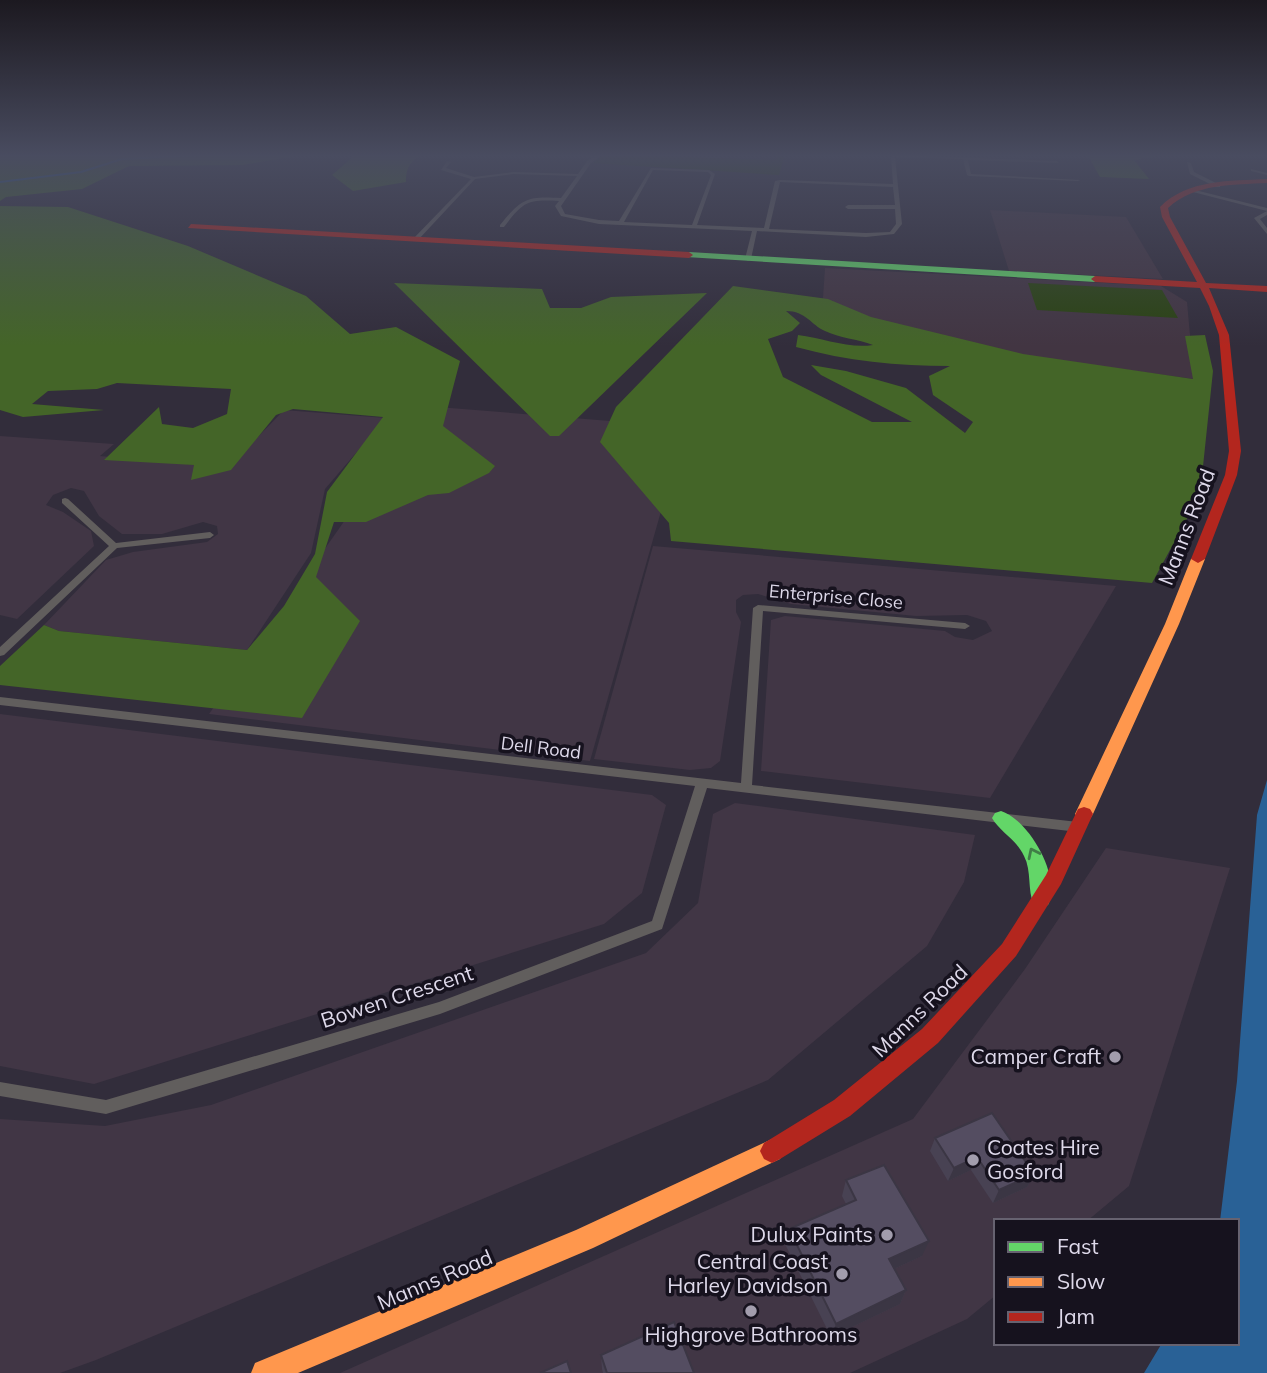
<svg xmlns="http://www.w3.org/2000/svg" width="1267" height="1373" font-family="Mulish,sans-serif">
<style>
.industrial{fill:#413645}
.education{fill:#423542}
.green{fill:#2a4311}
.forest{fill:#446528;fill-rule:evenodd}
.water{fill:#296196}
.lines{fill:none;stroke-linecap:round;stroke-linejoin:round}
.stream{stroke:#296196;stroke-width:2}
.street{fill:#615e5d;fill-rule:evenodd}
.fast{fill:#63d668;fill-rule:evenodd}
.slow{fill:#ff974d;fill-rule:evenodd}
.jam{fill:#b3261e;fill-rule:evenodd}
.wall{fill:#484253}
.shaded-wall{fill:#3b3644}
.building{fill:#544d61;stroke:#3b3644;stroke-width:2}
.oneway{stroke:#407e47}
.poi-dot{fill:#a29dad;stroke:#16121e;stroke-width:2.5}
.labels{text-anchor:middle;stroke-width:7;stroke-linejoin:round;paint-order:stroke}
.street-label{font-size:18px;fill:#ded9ea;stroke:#16121e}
.near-street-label{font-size:21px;fill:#ded9ea;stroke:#16121e}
.near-poi-label{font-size:21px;fill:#ded9ea;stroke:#16121e;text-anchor:end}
</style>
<rect width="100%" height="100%" fill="#322d3b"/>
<g class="industrial">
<path d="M425 406 685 427 590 761 209 714Z"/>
<path d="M284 410 386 418 325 489 311 553 247 650 59 631 44 625 106 560 133 552 207 542 218 534 217 526 203 522 162 534H122L99 516 84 491 71 488 53 495 46 505 63 512 91 531 94 546 17 619 0 615V436L114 444 100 456 228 468Z"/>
<path d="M653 546 1116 586 990 798 761 771 771 620 785 616 945 631 955 637 973 640 992 631 986 621 967 615 916 616 791 604 758 594 743 595 736 600V612L741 622 720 761 711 768 690 770 594 759Z"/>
<path d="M0 714 652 795 666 805 642 893 604 924 94 1084 0 1066Z"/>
<path d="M735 803 975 835 964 882 927 946 768 1080 96 1360 60 1373H0V1119L105 1126 211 1105 646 953 698 903 713 814Z"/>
<path d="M1106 848 1230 868 1129 1186 1087 1221H996V1295L967 1319 850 1373H340L913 1119 1025 969Z"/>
</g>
<g class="education">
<path d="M990 210 1126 217 1163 279 1009 271Z"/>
<path d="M825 268 1161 286 1187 302 1194 379 821 328Z"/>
</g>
<g class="green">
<path d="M604 154 776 160 779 154H785L779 175 593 163Z"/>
<path d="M1028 283 1162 290 1178 318 1037 310Z"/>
</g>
<g class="forest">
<path d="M0 154H307L242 165 129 166 82 189 6 197 0 201Z"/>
<path d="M356 154H424C410 161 406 167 406 182L353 191 332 175Z"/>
<path d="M1087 154H1167L1134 160 1149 179 1100 177Z"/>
<path d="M0 206 68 207 188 246 306 296 350 334 396 327 460 361 443 426 495 466 489 473 449 493 428 495 366 522H334L316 577 360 621 302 718 0 685V666L44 625 59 631 247 650 284 606 315 554 327 492 383 417 293 409 276 415 231 470 191 480 194 465 104 460 159 407 162 424 193 428 227 414 231 389 117 383 97 389 48 391 32 404 104 410 23 417 0 410Z"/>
<path d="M394 283 542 289 550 308H581L611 297 707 293 559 436H550Z"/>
<path d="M733 286 828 299 871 317 1023 354 1193 379 1185 336 1205 335 1213 371 1200 495 1152 583 671 541 669 523 600 442 616 407ZM786 311C806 311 811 325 825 331 839 338 858 339 873 345 849 349 823 338 798 335L796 347C847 361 897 366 950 366L929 376 933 395 973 422 965 433 906 388 846 371 811 365 821 375 912 422H872L783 377 768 339 792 331 800 323Z"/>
</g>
<path class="water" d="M1267 780V1373H1144L1162 1343H1237V1221H1220L1237 1081 1257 815Z"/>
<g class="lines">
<path class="stream" d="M0 182 81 172 122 159 216 154"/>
<g class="street">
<path d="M520 154H536L522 156Z"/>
<path d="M550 154H603L591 163 561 206 565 214 599 220 619 221 651 168 709 170 715 174 697 225 764 228 775 181 780 180 893 184 891 156 867 155 865 154 1057 161 1059 163 968 160 971 174 1080 180 1078 181 969 176 967 175 963 159 895 157 902 224 894 234 866 237 757 231 751 259 748 261 745 259 752 231 599 224 561 216 555 206 559 201C527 199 523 202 504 227H500V225C522 198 527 196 561 198L577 176 513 174 475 179 418 240 413 239 471 179 441 170 447 161 451 162 446 168 474 177 513 172 578 174 587 161 593 157ZM653 170 708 172 711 175 692 225 624 222ZM780 182 893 187 895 205H848L845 207 848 209H895L896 224 890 232 866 233 769 229Z"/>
<path d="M1187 162 1191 163 1194 172 1220 185V187H1216L1190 174Z"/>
<path d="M1251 169 1267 173V175L1251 171Z"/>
<path d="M1191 189 1267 208V215L1260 219 1267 228V234L1254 218 1267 211 1189 191Z"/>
<path d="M65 498 68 499 116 543 210 532 214 535 210 538 117 548 4 655 0 656V647L109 546 62 503V499Z"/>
<path d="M758 605 965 623 970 626 965 629 763 611 752 785 1078 822 1082 824 1084 827 1082 830 1078 832 707 788 662 929 440 1014 106 1114 0 1096V1082L106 1100 439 1002 652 921 695 786 0 705V697L741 783 753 608Z"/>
</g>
<g class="fast">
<path d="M689 252 1095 276 1099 279 1095 282 686 257 685 255Z"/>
<path d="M1001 811C1029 820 1062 877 1048 905L1041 907 1034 905C1027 890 1032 871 1024 856 1017 840 1000 832 992 818L995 813Z"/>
</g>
<g class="slow">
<path d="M1198 555 1205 559 1179 624 1093 814 1090 819H1078L1075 814 1165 624 1191 559Z"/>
<path d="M772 1139 780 1143 784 1151 780 1159 593 1248 298 1373H251L255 1363 576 1230Z"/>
</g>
<g class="jam">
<path d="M1267 179V183C1232 185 1196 183 1168 208L1170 217 1206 283 1267 286V292L1209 288 1229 335 1241 451 1237 475 1205 559 1198 563 1191 559 1225 475 1229 451 1219 335 1209 306 1200 288 1095 282 1091 279 1095 276 1197 282 1162 217 1160 207C1188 179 1230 181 1267 179Z"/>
<path d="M191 224 689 252 693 255 689 258 188 228Z"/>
<path d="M1084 807 1090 809 1093 814 1061 884 1016 956 938 1043 850 1116 780 1159 772 1163 764 1159 760 1151 764 1143 834 1100 922 1029 1002 944 1046 875 1078 809Z"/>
</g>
</g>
<g class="wall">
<path d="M935 1138 1034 1174 1027 1187 993 1203 971 1170 948 1181 930 1151Z"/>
<path d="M846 1180 922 1256 894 1269 906 1290 900 1304 831 1337 785 1244 789 1229 846 1204 842 1196Z"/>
<path d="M601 1355 694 1373H603L602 1369Z"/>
</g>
<g class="shaded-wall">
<path d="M977 1157 971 1170 948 1181 954 1168Z"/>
<path d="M1034 1174 1027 1187 993 1203 999 1190Z"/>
<path d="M929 1241 922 1256 883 1274 889 1259Z"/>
<path d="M906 1290 900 1304 831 1337 836 1324Z"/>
</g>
<g class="building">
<path d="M992 1113 1034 1174 999 1190 977 1157 954 1168 935 1138Z"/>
<path d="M884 1165 929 1241 889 1259 906 1290 836 1324 789 1229 856 1200 846 1180Z"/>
<path d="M674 1322 694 1373H607L601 1355Z"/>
<path d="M567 1361 571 1373H540Z"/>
</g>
<defs><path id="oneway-chevron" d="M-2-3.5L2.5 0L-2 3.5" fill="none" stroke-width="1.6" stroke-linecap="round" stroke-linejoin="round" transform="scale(1.75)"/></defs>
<use class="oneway" href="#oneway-chevron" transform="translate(1033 853) rotate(-116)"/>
<linearGradient id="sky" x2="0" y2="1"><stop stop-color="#1c1920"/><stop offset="0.45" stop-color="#494c60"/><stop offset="1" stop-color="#494c60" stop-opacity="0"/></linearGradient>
<rect width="1267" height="346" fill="url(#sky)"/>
<g class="poi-dot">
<circle cx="1115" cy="1057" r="7"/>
<circle cx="973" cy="1160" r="7"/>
<circle cx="887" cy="1235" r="7"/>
<circle cx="842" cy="1274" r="7"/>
<circle cx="751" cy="1311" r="7"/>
</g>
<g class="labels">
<g class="street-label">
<text transform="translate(836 597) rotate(5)" y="6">Enterprise Close</text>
<text transform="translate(541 748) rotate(7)" y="6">Dell Road</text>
</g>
<g class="near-street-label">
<text transform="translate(1187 527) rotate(-69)" y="7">Manns Road</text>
<text transform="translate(397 997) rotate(-18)" y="7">Bowen Crescent</text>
<text transform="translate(920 1011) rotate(-44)" y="7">Manns Road</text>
<text transform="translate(435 1280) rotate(-23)" y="7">Manns Road</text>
</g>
<g class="near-poi-label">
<text x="1101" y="1064">Camper Craft</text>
<text x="987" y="1155" text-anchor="start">Coates Hire<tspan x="987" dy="24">Gosford</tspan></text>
<text x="873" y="1242">Dulux Paints</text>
<text x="828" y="1269">Central Coast<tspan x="828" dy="24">Harley Davidson</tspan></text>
<text x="751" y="1342" text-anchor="middle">Highgrove Bathrooms</text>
</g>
</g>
<rect x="994" y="1219" width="245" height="126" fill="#16121e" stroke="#666270" stroke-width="2"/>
<rect x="1008" y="1242" width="35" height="10" fill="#63d668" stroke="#666270" stroke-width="2"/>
<text x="1057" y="1254" font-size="21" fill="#ded9ea">Fast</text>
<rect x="1008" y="1277" width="35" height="10" fill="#ff974d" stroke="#666270" stroke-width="2"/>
<text x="1057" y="1289" font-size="21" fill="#ded9ea">Slow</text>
<rect x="1008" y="1312" width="35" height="10" fill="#b3261e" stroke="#666270" stroke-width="2"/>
<text x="1057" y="1324" font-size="21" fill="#ded9ea">Jam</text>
</svg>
